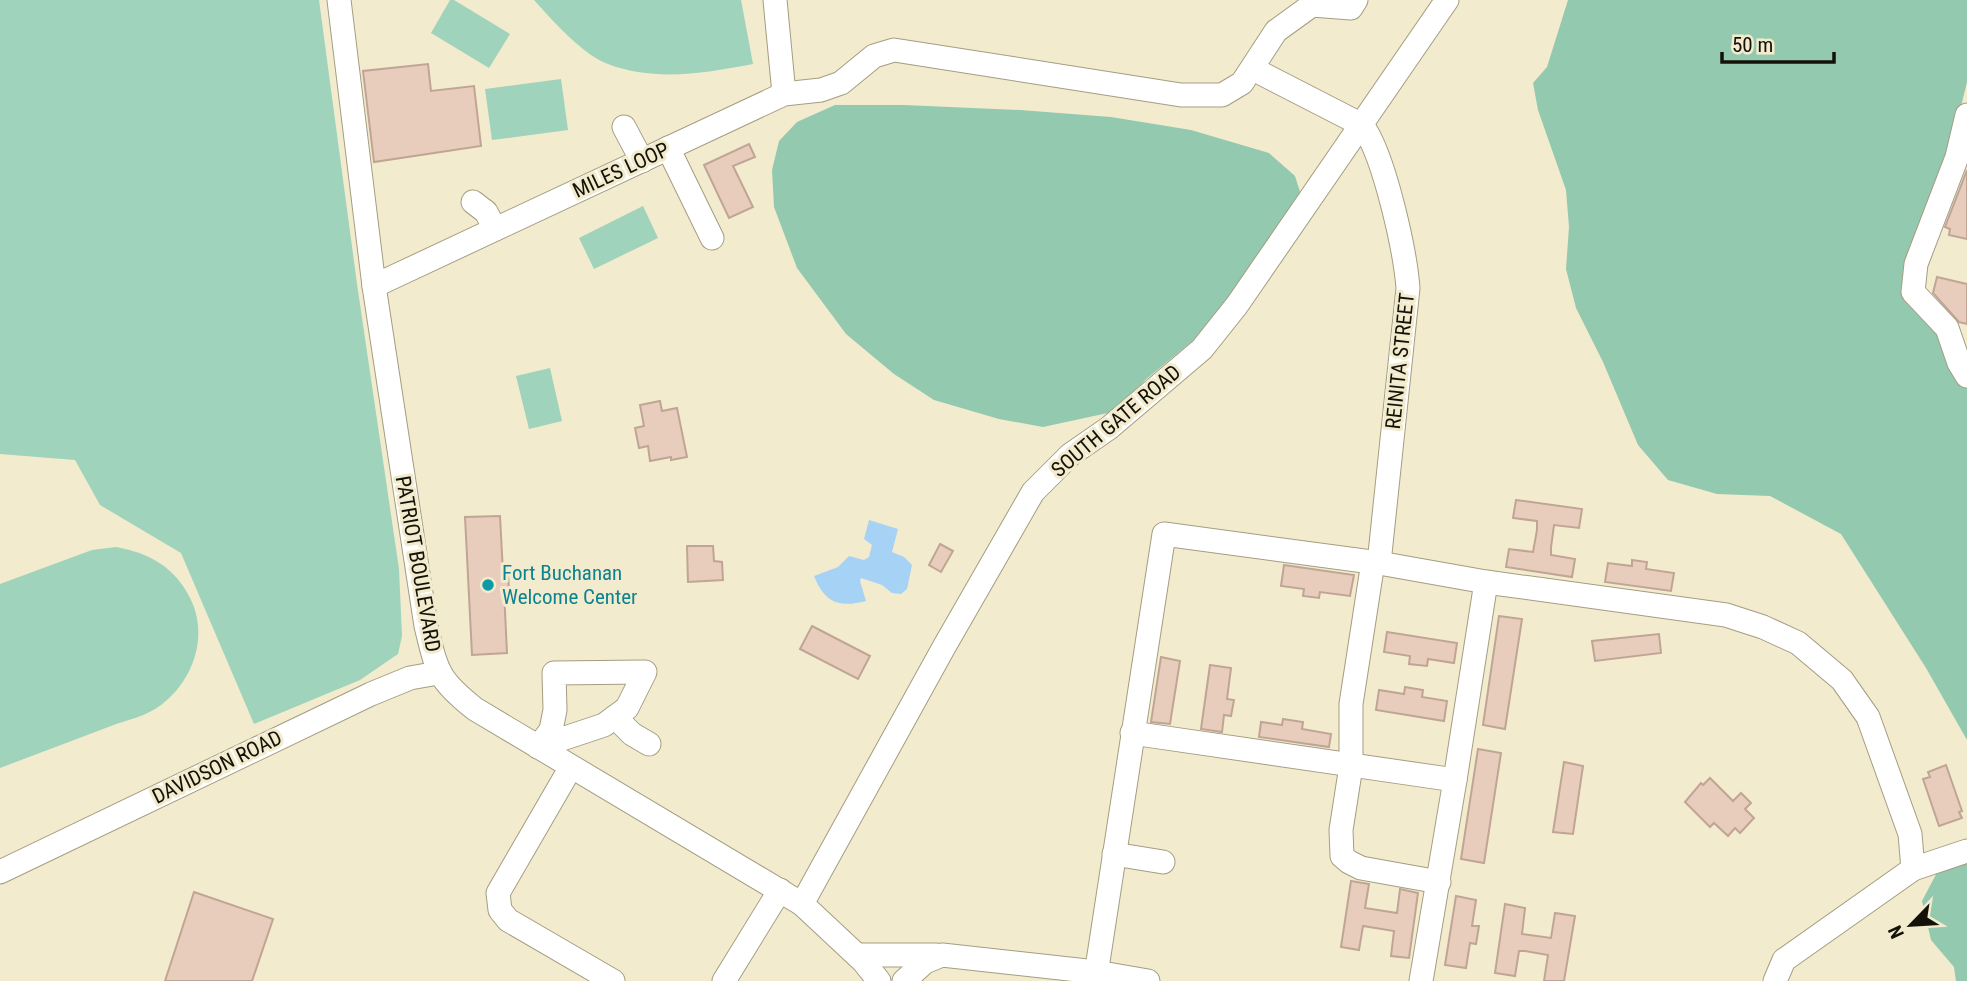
<svg xmlns="http://www.w3.org/2000/svg" width="1967" height="981" font-family="'Roboto Condensed',sans-serif">
<style>
.green{fill:#9fd3bb}
.forest{fill:#93c9af}
.water{fill:#a6d2f5}
.building{fill:#e9cdbc;stroke:#c0a596;stroke-width:2}
.lines{fill:none;stroke-linecap:round;stroke-linejoin:round}
.minor-casing{stroke:#a49d82;stroke-width:25}
.minor{stroke:#fff;stroke-width:23}
.culture-dot{fill:#0f9aa8;stroke:#f2ebce;stroke-width:2.5}
.labels{text-anchor:middle;stroke-width:6;stroke-linejoin:round;paint-order:stroke}
.street-label{font-size:21px;fill:#141208;stroke:#f2ebce}
.culture-label{font-size:21px;fill:#0d838f;stroke:#f2ebce;text-anchor:start}
</style>
<rect width="100%" height="100%" fill="#f2ebce"/>
<g class="green">
<path d="M0 0H319L357 284 399 569 402 636 398 654 360 680 254 724 181 553 100 505 75 460 0 454Z"/>
<path d="M450 0H454L510 34 489 68 431 33Z"/>
<path d="M534 0H741L753 64C705 73 655 82 608 64 583 55 552 20 534 0Z"/>
<path d="M561 79 568 130 492 140 485 89Z"/>
<path d="M643 206 658 238 594 269 579 238Z"/>
<path d="M550 368 562 421 529 429 516 376Z"/>
<path d="M116 547C150 553 176 568 191 600 209 638 192 682 161 705 147 716 127 720 111 726 74 740 37 754 0 768V584L92 550Z"/>
</g>
<g class="forest">
<path d="M1568 0H1967V82L1941 188 1908 262 1967 362V740L1926 668 1841 534 1770 496 1717 494 1668 480 1638 445 1603 362 1576 308 1566 269 1569 227 1566 190 1538 110 1533 83 1547 67Z"/>
<path d="M835 105H904L1020 110 1111 117 1191 130 1269 153 1295 176 1302 198 1202 333 1145 380 1117 411 1043 427 999 419 934 400 894 374 846 334 797 268 774 207 772 170 779 141 797 122Z"/>
<path d="M1967 847V981H1956L1954 967 1931 940 1922 901 1942 863Z"/>
</g>
<path class="water" d="M869 520 898 529 892 552 904 557 912 565 907 589 901 594 892 593 882 585 861 578 860 581 866 601C839 608 825 603 814 576L838 567 849 556 864 560 869 557 872 545 864 539Z"/>
<g class="building">
<path d="M428 64 431 91 474 86 481 146 374 162 363 71Z"/>
<path d="M749 144 755 157 733 166 753 207 729 218 704 165Z"/>
<path d="M1967 170V239L1949 235 1950 229 1945 227Z"/>
<path d="M1937 277 1967 284V324L1959 322 1933 293Z"/>
<path d="M660 401 662 411 677 408 687 457 671 460V457L650 461 648 446 639 448 635 428 644 426 640 405Z"/>
<path d="M1516 500 1582 509 1579 528 1554 525 1551 547V555L1575 559 1572 577 1506 567 1509 549 1533 552 1537 530V521L1513 518Z"/>
<path d="M500 516 503 573 508 572 509 591H504L507 653 472 655 465 517Z"/>
<path d="M940 544 953 551 941 572 929 565Z"/>
<path d="M687 546H713L714 561 722 562 723 580 688 582Z"/>
<path d="M1632 560 1647 562 1646 569 1674 573 1671 591 1605 582 1608 563 1632 566Z"/>
<path d="M1284 565 1354 575 1350 596 1320 592 1319 598 1303 596 1304 589 1281 586Z"/>
<path d="M1499 616 1522 619 1505 729 1483 725Z"/>
<path d="M812 626 870 656 858 679 800 649Z"/>
<path d="M1387 632 1457 643 1454 663 1428 659 1427 666 1409 664 1410 656 1384 652Z"/>
<path d="M1659 634 1661 653 1595 661 1592 641Z"/>
<path d="M1161 657 1180 661 1170 724 1151 722Z"/>
<path d="M1210 665 1231 668 1227 699 1234 700 1231 716 1224 715 1222 732 1201 729Z"/>
<path d="M1405 687 1423 690 1422 697 1447 701 1444 721 1376 710 1379 690 1404 694Z"/>
<path d="M1283 719 1303 722 1302 729 1331 734 1329 747 1259 737 1261 722 1282 725Z"/>
<path d="M1478 749 1501 753 1484 863 1461 859Z"/>
<path d="M1564 762 1583 766 1573 834 1553 832Z"/>
<path d="M1946 765 1962 811 1959 812 1962 818 1939 826 1923 779 1930 777 1928 772Z"/>
<path d="M1710 778 1733 801 1741 793 1751 803 1745 809 1754 818 1740 833 1735 828 1728 836 1714 823 1710 827 1685 802 1701 783 1703 785Z"/>
<path d="M1351 881 1369 884 1365 908 1397 913 1400 889 1418 893 1409 958 1391 956 1394 931 1363 926 1359 950 1341 947Z"/>
<path d="M194 892 273 919 252 981H165Z"/>
<path d="M1456 896 1476 900 1472 926H1479L1476 944 1470 943 1466 968 1445 965Z"/>
<path d="M1505 904 1525 908 1522 934 1551 938 1555 913 1575 916 1564 981H1544L1548 955 1525 951H1519L1515 976 1495 973Z"/>
</g>
<g class="lines">
<defs>
<g id="minor">
<path d="M339 0 374 286 426 626C437 671 437 679 475 709L802 904 863 961 879 981"/>
<path d="M775 0 784 94"/>
<path d="M1253 69 1362 125C1384 154 1405 250 1408 288L1379 563"/>
<path d="M1967 115 1957 157 1916 264 1913 292 1947 328 1959 363 1967 376"/>
<path d="M624 127 642 161"/>
<path d="M668 148 712 238"/>
<path d="M473 202 486 212 495 229"/>
<path d="M374 286 784 94 821 90 841 83 874 56 894 50 1181 95H1222L1242 83 1276 31 1312 5 1351 8 1356 0"/>
<path d="M1373 562 1351 704V766L1341 830 1342 856 1349 862 1361 868 1439 882"/>
<path d="M645 672 627 708 604 725 538 747 551 730 555 710 554 673Z"/>
<path d="M615 717 632 734 649 744"/>
<path d="M1132 733 1455 780"/>
<path d="M571 767 498 893 500 910 508 920 613 981"/>
<path d="M1114 854 1163 862"/>
<path d="M1913 869 1967 851"/>
<path d="M0 872 371 694 410 678 438 673"/>
<path d="M802 904 944 647 1033 492 1070 455 1109 428 1202 349 1237 305 1447 0"/>
<path d="M857 955H936"/>
<path d="M724 981 780 890"/>
<path d="M904 981 925 962 942 955 1096 972 1148 981"/>
<path d="M1095 981 1164 534 1379 563 1486 582 1726 615 1763 627 1798 643 1842 680 1868 717 1910 834 1913 869 1784 960 1775 981"/>
<path d="M1421 981 1455 780 1486 582"/>
</g>
</defs>
<use href="#minor" class="minor-casing"/>
<use href="#minor" class="minor"/>
</g>
<circle class="culture-dot" cx="488" cy="585" r="7"/>
<g class="labels">
<g class="street-label">
<text transform="translate(621 170) rotate(-25)" y="7">MILES LOOP</text>
<text transform="translate(1400 361) rotate(-84)" y="7">REINITA STREET</text>
<text transform="translate(1116 421) rotate(-40)" y="7">SOUTH GATE ROAD</text>
<text transform="translate(418 564) rotate(80)" y="7">PATRIOT BOULEVARD</text>
<text transform="translate(217 767) rotate(-26)" y="7">DAVIDSON ROAD</text>
</g>
<g class="culture-label">
<text x="502" y="580">Fort Buchanan<tspan x="502" dy="24">Welcome Center</tspan></text>
</g>
</g>
<g transform="translate(1911 925) rotate(245)" stroke="#f2ebce" stroke-width="5" paint-order="stroke">
<path d="M0-5L12 26L0 18L-12 26Z" fill="#141208"/>
<text y="-10" font-size="19" font-weight="bold" text-anchor="middle" fill="#141208">N</text>
</g>
<path d="M1722 52v10h112v-10" fill="none" stroke="#141208" stroke-width="3.5"/>
<text x="1732" y="52" font-size="21" fill="#141208" stroke="#f2ebce" stroke-width="5" paint-order="stroke">50 m</text>
</svg>
